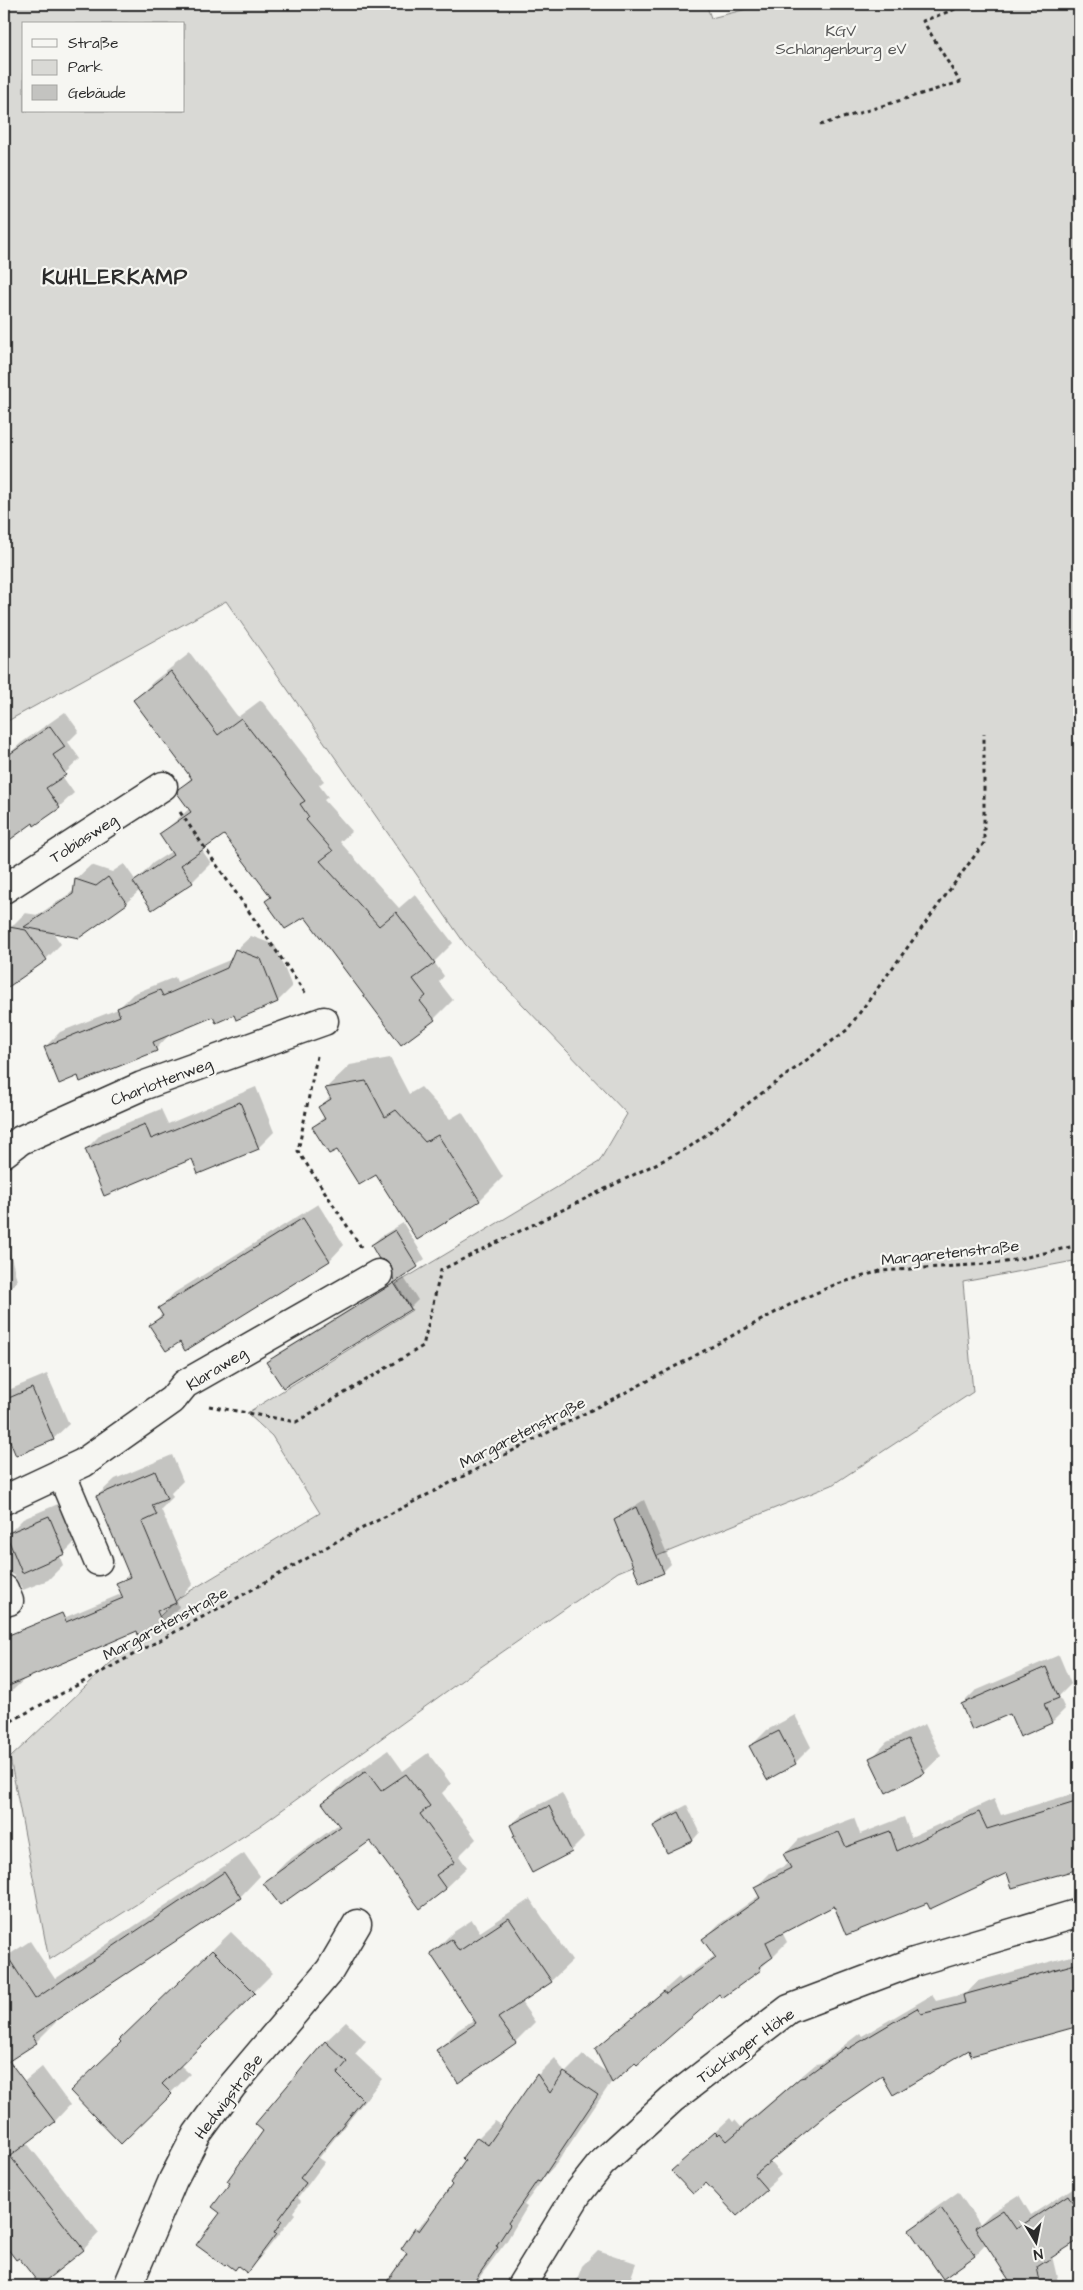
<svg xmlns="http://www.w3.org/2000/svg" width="1083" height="2290" font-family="'Architects Daughter',sans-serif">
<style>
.green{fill:#d9d9d5;stroke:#828280;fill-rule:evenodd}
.shadow{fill:#0003}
.building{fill:#c3c3c0;stroke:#2b2b2b}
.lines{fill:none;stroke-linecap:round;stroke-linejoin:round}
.minor-casing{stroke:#2b2b2b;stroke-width:31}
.path{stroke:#2b2b2b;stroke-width:3;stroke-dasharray:4 4;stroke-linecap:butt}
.minor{stroke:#f6f6f2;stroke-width:28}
.labels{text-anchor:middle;stroke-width:4.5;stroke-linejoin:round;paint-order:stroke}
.park-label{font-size:16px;fill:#565656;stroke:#f6f6f2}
.street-label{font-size:16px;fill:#2b2b2b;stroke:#f6f6f2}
.district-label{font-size:21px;font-weight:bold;letter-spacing:1px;fill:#2b2b2b;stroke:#f6f6f2}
</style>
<rect width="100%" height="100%" fill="#f6f6f2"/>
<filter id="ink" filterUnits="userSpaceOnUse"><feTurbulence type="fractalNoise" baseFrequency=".02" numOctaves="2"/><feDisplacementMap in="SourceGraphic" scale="10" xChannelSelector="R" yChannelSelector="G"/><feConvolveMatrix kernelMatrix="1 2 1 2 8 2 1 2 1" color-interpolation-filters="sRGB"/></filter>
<g filter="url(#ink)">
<path class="green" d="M4 4H706L711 18 759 6 757 4H1079V1260L963 1282 973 1392 832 1485 618 1572 472 1673 261 1825 49 1960 10 1758 180 1597 320 1513 272 1436 247 1413 412 1310 396 1284 599 1162 627 1114 465 944 226 601 4 723ZM24 24H184V111H24Z"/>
<g class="shadow">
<path d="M190 653 238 717 261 700 324 781 319 785 328 797 324 800 352 831 340 842 399 908 415 894 453 943 434 962 444 976 439 982 453 1000 434 1019 305 915 266 901 272 896 225 833 201 849 211 863 192 882 140 890 126 903 52 931 61 944 46 959 10 984 4 983V939L9 935 10 928 25 913 38 915 75 890 76 879 91 865 112 872 124 864 136 881 153 863 172 851 161 834 190 808 179 790 192 777 135 700 154 681Z"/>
<path d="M65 712 79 731 68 742 80 759 62 776 74 793 59 807 33 822 4 843V777L15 769 6 757 21 743Z"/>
<path d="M251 936 275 945 292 987 278 1001 235 1014 214 1015 170 1034 156 1049 79 1075 45 1047 60 1032 118 1009 133 994 175 977 177 982 232 959 236 950Z"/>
<path d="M390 1058 409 1094 421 1087 450 1119 462 1112 503 1177 480 1200 377 1173 337 1148 313 1127 325 1116 320 1107 331 1096 326 1088 350 1065Z"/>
<path d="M256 1087 274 1132 258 1148 193 1157 86 1149 102 1133 161 1109 168 1124Z"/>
<path d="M318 1204 344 1245 330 1260 186 1349 180 1341 151 1325 163 1313 160 1308 174 1293Z"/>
<path d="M403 1223 425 1259 403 1276 418 1300 410 1308 268 1363 276 1355 395 1281 392 1265 372 1245 380 1237Z"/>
<path d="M9 1248 17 1281 4 1294V1249Z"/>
<path d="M47 1374 69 1424 53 1439 6 1429 4 1433V1396L11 1389Z"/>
<path d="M172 1455 183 1481 171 1493 173 1497 161 1509 193 1584 177 1601 179 1607 162 1624 138 1630 27 1677 13 1690 4 1695V1643L126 1592 122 1581 130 1573 97 1496 115 1479Z"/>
<path d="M644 1500 671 1564 663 1572 615 1521 623 1513Z"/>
<path d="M65 1501 80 1537 64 1553 59 1555 63 1565 48 1580 23 1590 14 1575 4 1572 8 1587 4 1591V1534L12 1530 23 1519Z"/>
<path d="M1059 1655 1071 1684 1059 1696 1065 1709 1052 1722 1021 1735 1011 1712 962 1704 975 1691Z"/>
<path d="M795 1715 811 1747 795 1763 751 1746 767 1730Z"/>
<path d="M925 1724 941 1756 924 1772 871 1759 887 1742Z"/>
<path d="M388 1750 403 1771 428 1753 451 1784 442 1793 476 1839 459 1856 467 1867 445 1888 370 1839 265 1884 286 1862 339 1824 324 1803 345 1781Z"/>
<path d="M1079 1792V1868L1013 1887 1008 1871 927 1901 835 1904 782 1932 787 1942 760 1969 719 1992 612 2081 557 2163 546 2175 524 2205 527 2207 506 2242 473 2286H385L408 2253 403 2249 416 2229 433 2212 454 2184 478 2138 495 2121 503 2126 538 2075 555 2058 565 2073 583 2055 609 2074 596 2050 679 1977 681 1980 716 1955 704 1939 718 1925 760 1895 756 1887 770 1873 790 1863 785 1854 799 1839 854 1818 860 1834 904 1817 911 1837 994 1799 1001 1815Z"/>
<path d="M562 1793 584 1838 571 1851 516 1835 511 1825 525 1812Z"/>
<path d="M687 1805 700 1832 693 1840 668 1851 654 1826 662 1818Z"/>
<path d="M244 1853 260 1876 240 1897 54 2020 56 2022 36 2042 4 2063V1958L30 1941 55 1979Z"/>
<path d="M530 1899 572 1961 551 1981 521 2002 535 2022 515 2042 438 2050 458 2030 475 2019 432 1953 452 1933 472 1920 480 1932Z"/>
<path d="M231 1932 273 1973 180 2065 190 2074 121 2142 122 2042 139 2021Z"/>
<path d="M1079 1954V2049L1073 2027 970 2048 882 2074 811 2127 769 2161 781 2175 737 2214 706 2181 673 2171 730 2118 733 2122 735 2120 741 2127 816 2064 821 2063 860 2033 862 2036 932 1995 936 2001 967 1993 978 1981Z"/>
<path d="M346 2022 366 2041 355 2054 382 2079 319 2158 325 2162 298 2198 301 2201 293 2212 295 2214 266 2251 247 2271 222 2212 265 2131 257 2124 326 2041Z"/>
<path d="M42 2067 70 2105 55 2121 26 2142 99 2233 84 2249 40 2283 4 2241V2098Z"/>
<path d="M1079 2184V2238L1052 2256 1059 2286H1042L1036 2261 1034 2262 1040 2286H1015L986 2243 975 2255 943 2277 911 2230 927 2214 958 2192 980 2224 991 2213 1019 2195 1031 2215Z"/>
<path d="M598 2250 636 2263 628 2286H572L578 2277 582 2266Z"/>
</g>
<g class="building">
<path d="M171 671 218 735 241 718 305 801 300 804 309 817 306 820 333 851 320 861 379 926 396 912 435 963 413 979 426 996 420 1001 435 1020 401 1045 305 917 285 929 265 901 271 897 224 835 181 865 193 883 152 910 133 882 173 855 159 834 191 812 177 793 178 789 192 779 133 700Z"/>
<path d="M50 726 65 747 53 755 66 775 46 788 60 808 34 826 33 823 4 844V758Z"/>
<path d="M108 877 127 904 79 938 24 927 73 894 75 879 96 886Z"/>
<path d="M9 927 26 930 47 960 4 990V942L6 940Z"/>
<path d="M235 949 261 959 278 1002 236 1020 234 1015 216 1023 213 1017 153 1042 157 1051 80 1082 78 1076 59 1084 44 1047 120 1016 117 1008 160 990 163 996 227 968Z"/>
<path d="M366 1081 385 1117 396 1110 425 1142 438 1135 480 1201 417 1240 376 1175 359 1185 337 1150 329 1154 312 1127 325 1119 318 1107 331 1099 325 1088Z"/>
<path d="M240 1102 259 1149 198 1174 192 1159 104 1196 85 1149 145 1124 151 1139Z"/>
<path d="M303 1218 330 1261 185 1351 180 1342 166 1351 149 1325 163 1316 158 1308Z"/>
<path d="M395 1230 418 1267 394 1283 391 1266 386 1261 379 1259 371 1245Z"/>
<path d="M394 1283 411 1309 283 1388 266 1362Z"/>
<path d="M32 1388 54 1440 16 1456 4 1427V1400Z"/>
<path d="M155 1471 167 1499 152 1505 157 1515 142 1522 176 1603 157 1611 163 1625 138 1635 137 1631 4 1688V1637L62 1613 66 1622 123 1598 116 1583 130 1577 96 1496Z"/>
<path d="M636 1507 664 1573 640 1583 614 1520Z"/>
<path d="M49 1516 65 1554 22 1573 6 1534Z"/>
<path d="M1046 1667 1059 1698 1044 1704 1052 1723 1020 1737 1010 1714 972 1730 961 1704Z"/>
<path d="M779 1731 796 1764 767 1780 749 1746Z"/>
<path d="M908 1739 925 1773 886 1793 869 1758Z"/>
<path d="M366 1771 381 1791 406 1774 430 1806 420 1814 455 1862 436 1875 446 1889 420 1909 370 1841 280 1905 263 1883 340 1827 322 1803Z"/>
<path d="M1079 1801V1869L1012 1888 1007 1873 930 1909 927 1903 846 1935 834 1906 766 1942 773 1957 759 1967 761 1970 722 1998 719 1994 637 2065 635 2063 612 2083 595 2049 664 1991 666 1994 716 1958 702 1939 760 1898 754 1887 791 1868 783 1854 839 1832 846 1847 890 1831 897 1851 979 1812 987 1829Z"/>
<path d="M549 1806 572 1852 532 1873 513 1837 515 1836 510 1825Z"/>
<path d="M679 1812 693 1841 667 1853 653 1826Z"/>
<path d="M224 1872 241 1898 32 2036 37 2043 9 2061 55 2122 10 2156 84 2250 40 2285 19 2258 16 2260 4 2244V1951L35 1999Z"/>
<path d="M509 1918 552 1982 498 2018 516 2043 458 2083 436 2050 476 2023 430 1953 451 1939 459 1951Z"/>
<path d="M212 1950 255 1993 162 2084 172 2094 121 2144 70 2091 121 2042 119 2040Z"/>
<path d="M1079 1963V2026L971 2056 969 2050 893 2095 882 2076 831 2111 754 2175 767 2190 737 2216 706 2183 693 2194 671 2171 715 2132 718 2135 720 2133 727 2141 800 2078 805 2077 846 2047 848 2049 917 2008 921 2014 965 2003 963 1995Z"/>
<path d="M325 2041 347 2062 337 2074 363 2100 300 2178 306 2183 279 2219 282 2221 274 2233 276 2234 247 2273 238 2266 235 2270 227 2264 225 2266 196 2245 220 2213 212 2207 230 2183 227 2181 263 2131 255 2124Z"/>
<path d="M564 2072 598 2095 540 2182 537 2181 508 2223 510 2225 496 2246 498 2247 471 2286H384L407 2253 401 2249 415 2228 419 2231 452 2185 450 2183 465 2161 462 2158 477 2137 488 2145 537 2074 550 2093Z"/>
<path d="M1068 2195 1079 2213V2240L1037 2267 1041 2286H1013L975 2228 1003 2210 1016 2229Z"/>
<path d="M941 2208 975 2256 943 2279 909 2230Z"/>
</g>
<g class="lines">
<defs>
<g id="minor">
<path d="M4 889 163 786"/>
<path d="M4 1153 21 1140 142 1086 324 1021"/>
<path d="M61 1473 98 1561"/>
<path d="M4 1500 83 1463 172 1400 185 1384 378 1274"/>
<path d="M4 1589 9 1601"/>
<path d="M128 2286 173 2180 197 2134 232 2086 330 1970 357 1924"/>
<path d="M521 2286 578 2193 601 2164 672 2099 789 2009 914 1962 1079 1913"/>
</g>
</defs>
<use href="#minor" class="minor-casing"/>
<g class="path">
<path d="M820 125 960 82 923 21 969 4"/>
<path d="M180 812 306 994"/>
<path d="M317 1056 298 1151 361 1247"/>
<path d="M209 1406 296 1422 423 1346 441 1270 688 1148 847 1030 984 843V734"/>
<path d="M4 1725 241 1596 332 1544 663 1373 793 1303 834 1285 880 1271 1001 1263 1079 1245"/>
</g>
<use href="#minor" class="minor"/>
</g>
</g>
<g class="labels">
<g class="park-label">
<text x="841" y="36">KGV<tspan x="841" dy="18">Schlangenburg eV</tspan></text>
</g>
<g class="street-label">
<text transform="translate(83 838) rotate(-33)" y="6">Tobiasweg</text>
<text transform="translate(161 1081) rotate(-21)" y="6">Charlottenweg</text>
<text transform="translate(950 1252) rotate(-6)" y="6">Margaretenstraße</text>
<text transform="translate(216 1368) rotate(-32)" y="6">Klaraweg</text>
<text transform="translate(522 1432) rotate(-27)" y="6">Margaretenstraße</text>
<text transform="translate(165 1623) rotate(-28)" y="6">Margaretenstraße</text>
<text transform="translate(745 2045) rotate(-36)" y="6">Tückinger Höhe</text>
<text transform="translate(228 2096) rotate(-53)" y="6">Hedwigstraße</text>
</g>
<g class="district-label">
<text x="115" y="284">KUHLERKAMP</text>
</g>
</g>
<rect width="1083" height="2290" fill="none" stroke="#f6f6f2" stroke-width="20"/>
<rect x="10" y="10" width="1063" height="2270" fill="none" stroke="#2b2b2b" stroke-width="2" filter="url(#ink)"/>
<rect x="22" y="22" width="162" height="90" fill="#f6f6f2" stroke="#a5a5a2"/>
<rect x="32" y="39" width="25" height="8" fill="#f6f6f2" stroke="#a5a5a2"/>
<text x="68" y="48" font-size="15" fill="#2b2b2b">Straße</text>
<rect x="32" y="60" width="25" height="15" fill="#d9d9d5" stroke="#a5a5a2"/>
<text x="68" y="72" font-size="15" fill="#2b2b2b">Park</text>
<rect x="32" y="85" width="25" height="15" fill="#c3c3c0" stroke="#a5a5a2"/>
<text x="68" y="98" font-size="15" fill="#2b2b2b">Gebäude</text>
<g transform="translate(1036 2242) rotate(170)" stroke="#f6f6f2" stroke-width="4" paint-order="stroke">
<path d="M0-4L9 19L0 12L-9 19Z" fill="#2b2b2b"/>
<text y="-8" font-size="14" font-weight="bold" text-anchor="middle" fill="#2b2b2b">N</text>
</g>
</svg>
